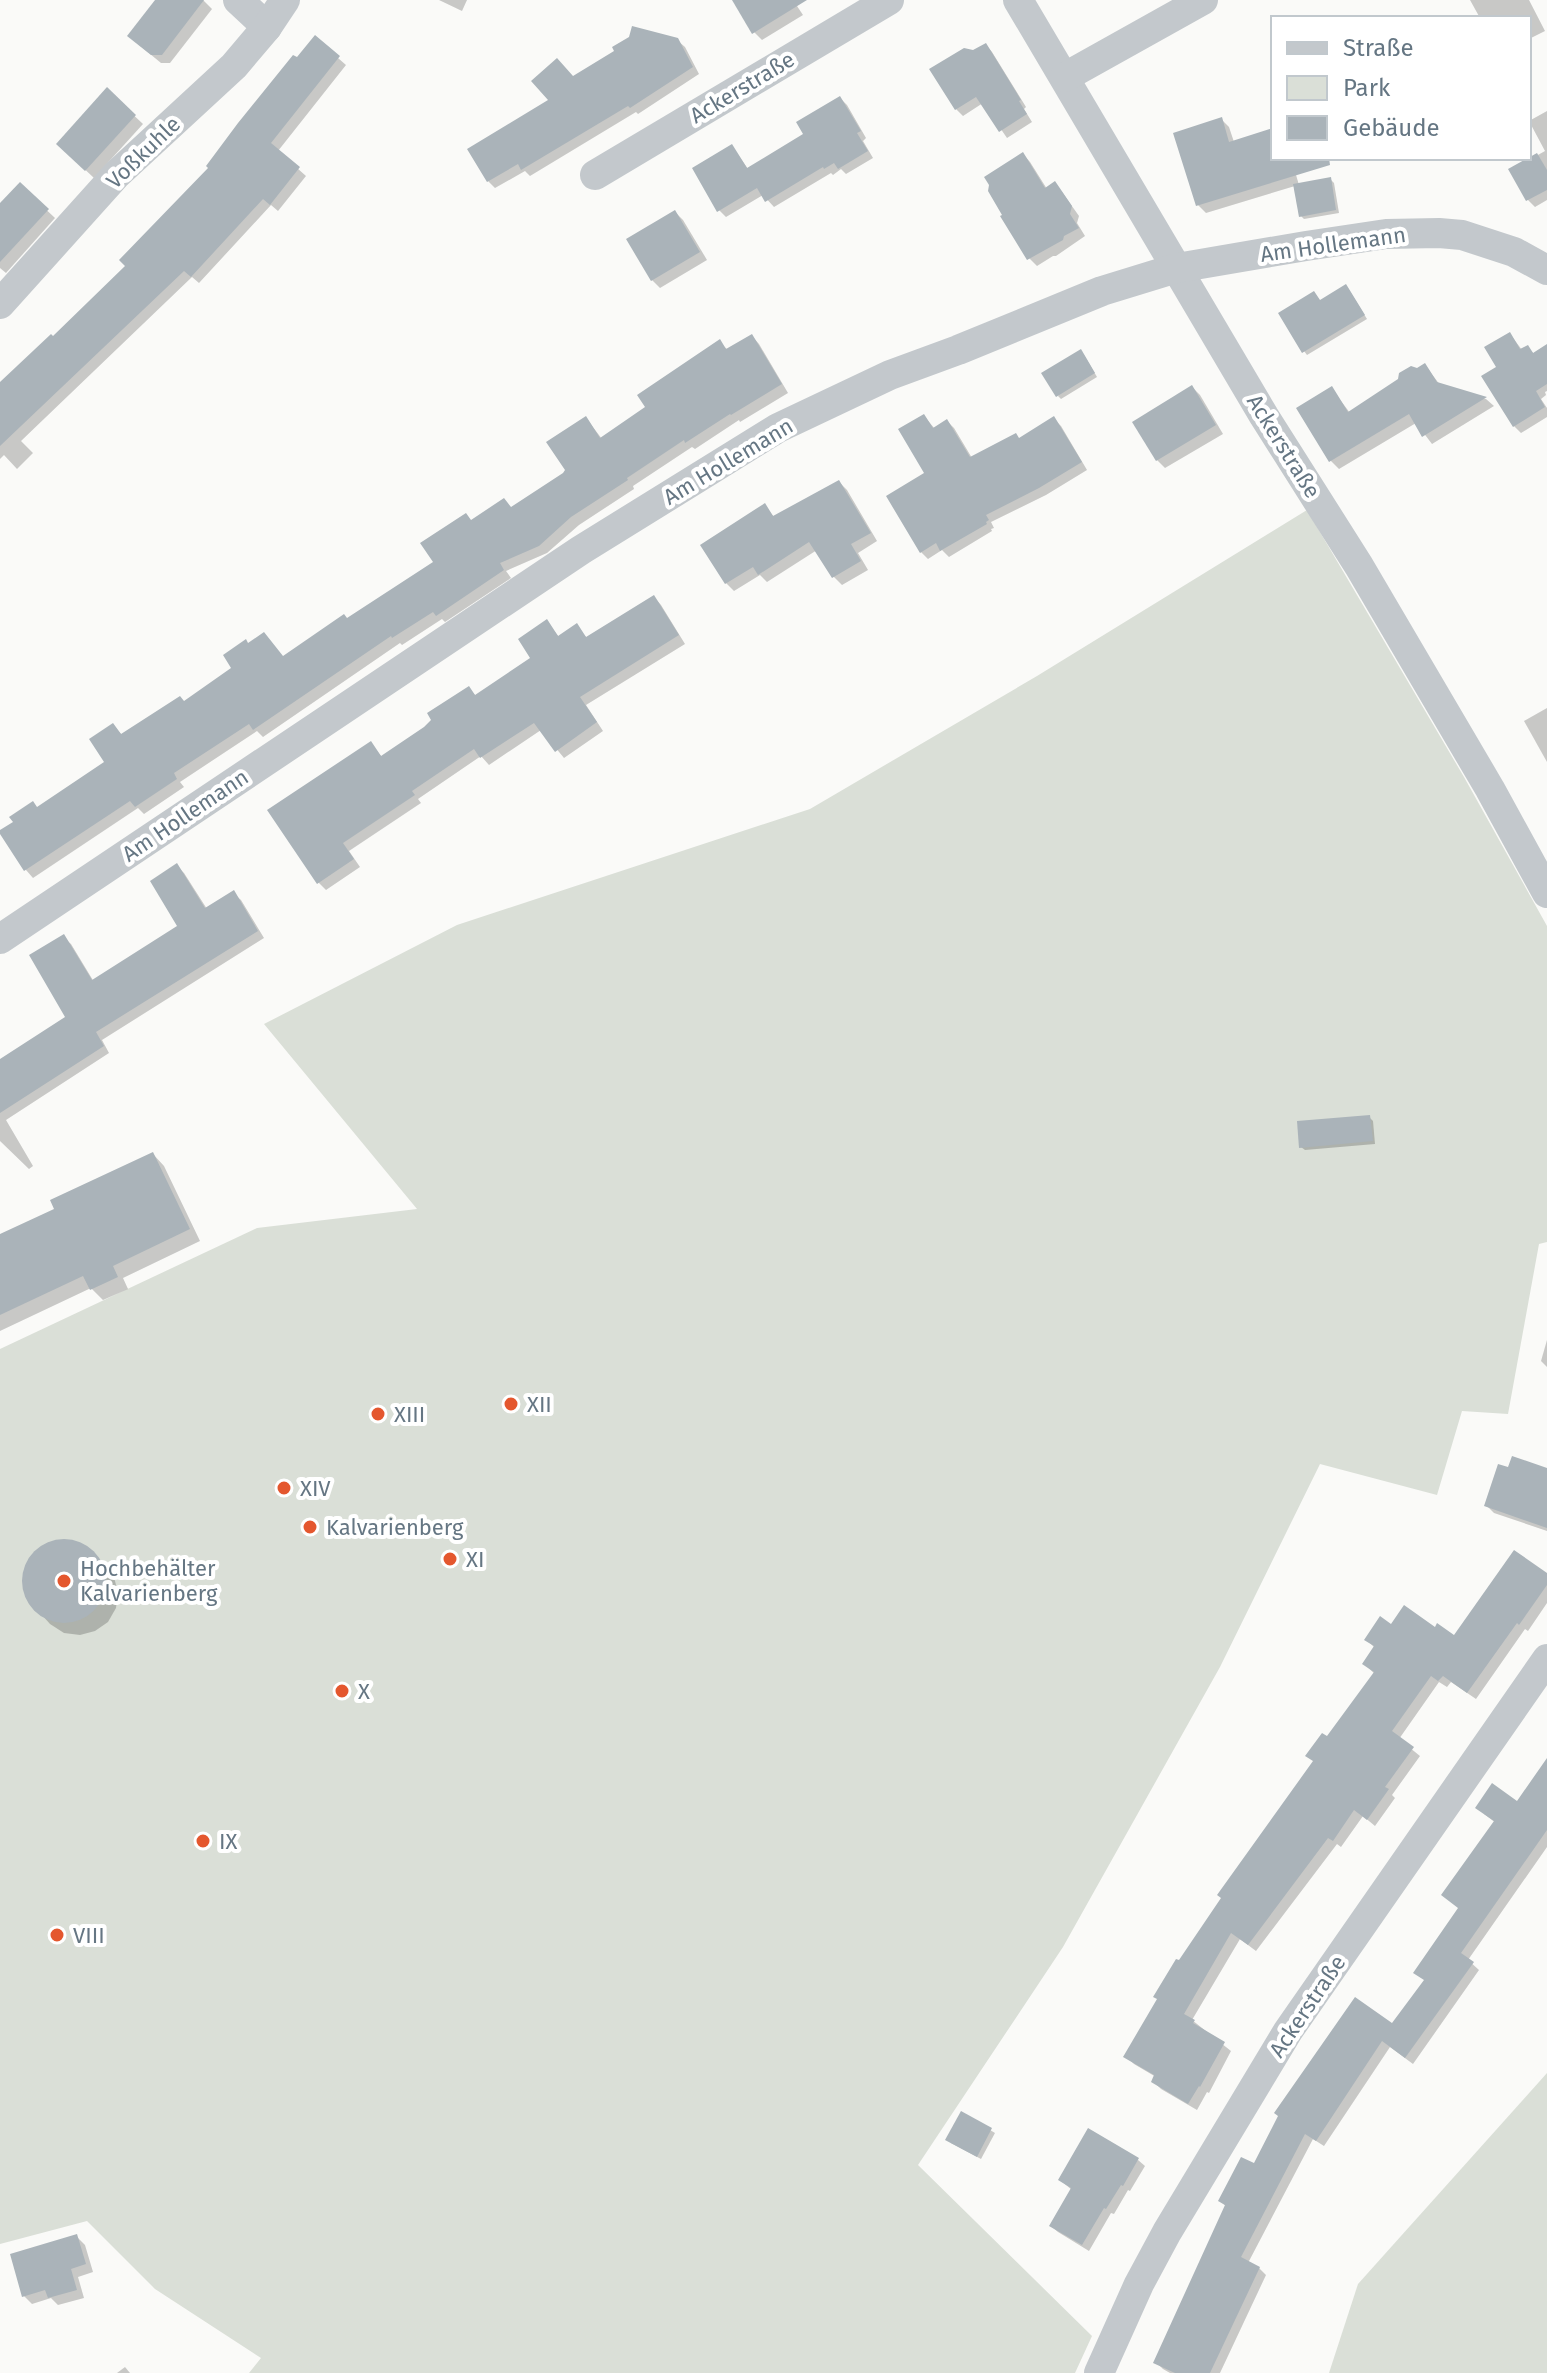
<svg xmlns="http://www.w3.org/2000/svg" width="1547" height="2373" font-family="'Fira Sans',sans-serif">
<style>
.green{fill:#dadfd7}
.shadow{fill:#0003}
.building{fill:#aab3b9}
.lines{fill:none;stroke-linecap:round;stroke-linejoin:round}
.minor{stroke:#c3c8cc;stroke-width:30}
.poi-dot{fill:#e4572e;stroke:#fff;stroke-width:3}
.labels{text-anchor:middle;stroke-width:8;stroke-linejoin:round;paint-order:stroke}
.street-label{font-size:22px;fill:#657683;stroke:#fff}
.poi-label{font-size:22px;fill:#657683;stroke:#fff;text-anchor:start}
</style>
<rect width="100%" height="100%" fill="#fafaf8"/>
<g class="green">
<path d="M1307 510 1464 777 1547 926V1242L1539 1244 1508 1414 1462 1411 1437 1495 1320 1464 1220 1667 1063 1947 918 2165 1092 2336 1075 2373H249L261 2358 155 2289 87 2221 0 2244V1349L257 1228 417 1209 264 1024 457 925 810 809 1037 676Z"/>
<path d="M1547 2073V2373H1329L1358 2284Z"/>
</g>
<g class="shadow">
<path d="M158 0H203L212 9 170 63H161L138 44Z"/>
<path d="M439 0H467L462 11Z"/>
<path d="M734 0H793L803 15 762 40 754 32Z"/>
<path d="M1470 0H1529L1545 31 1529 39V18H1480Z"/>
<path d="M315 38 346 65 278 151 306 176 278 211 271 205 199 283 192 277 21 441 33 453 17 469 4 455 0 459V390L128 266 211 168Z"/>
<path d="M631 38 677 40 685 47 699 74 638 114 636 112 530 176 525 171 495 188 488 181 551 101 573 78 617 52Z"/>
<path d="M986 45 992 52 1026 107 1024 109 1032 122 1007 138 983 103 963 116 956 109 974 52Z"/>
<path d="M107 90 143 124 94 178 58 144Z"/>
<path d="M840 98 847 105 866 138 863 141 873 158 846 174 841 169 833 175 831 173 774 207 763 195 726 217 719 210 732 146 748 169 806 135Z"/>
<path d="M1547 111V200L1535 207 1528 200 1511 170 1545 151 1529 121Z"/>
<path d="M1221 119 1229 127 1234 142 1273 130V158H1291L1299 185 1330 179 1334 183 1339 213 1304 219 1301 216 1295 186 1206 213 1198 205Z"/>
<path d="M1023 154 1030 162 1047 189 1062 192 1079 216 1077 223 1085 236 1056 256H1053L1037 266 1029 258Z"/>
<path d="M20 185 55 218 6 273 0 268V206Z"/>
<path d="M675 212 683 220 707 260 660 288 652 280Z"/>
<path d="M1349 290 1367 319 1307 355 1304 351Z"/>
<path d="M1510 334 1522 350 1528 347 1534 354 1547 348V391L1545 392 1546 395 1541 399 1547 408V417L1521 433 1514 426 1499 368Z"/>
<path d="M752 336 759 344 788 393 740 422 739 420 695 449 692 447 633 486 634 489 579 525 547 553 506 571 511 578 445 622 442 619 402 645 400 643 263 737 257 731 180 782 184 787 144 814 138 808 33 878 26 870 1 832 107 762 113 725 122 735 185 703 234 668 249 645 284 658 347 620 435 562 472 522 512 509 564 475 586 418 602 439 648 408 719 342 728 350Z"/>
<path d="M1084 355 1097 377 1061 399 1058 396Z"/>
<path d="M1425 365 1440 385 1486 399 1494 406 1432 444 1416 423 1339 469 1331 461 1332 389 1350 413Z"/>
<path d="M1192 387 1200 395 1223 434 1165 468 1157 460Z"/>
<path d="M924 416 935 429 947 421 954 428 972 458 1020 439 1054 419 1061 426 1087 470 1046 495 991 522 994 528 991 529 992 531 949 557 942 550 928 559 921 552 927 474Z"/>
<path d="M839 482 847 490 877 541 858 553 868 570 842 585 834 577 817 550 767 582 760 575 734 591 726 583 764 505 775 518Z"/>
<path d="M654 597 661 605 685 644 586 705 603 731 564 758 541 730 489 765 481 756 418 799 421 803 349 851 360 867 326 890 318 882 370 743 382 757 425 729 468 688 476 696 533 658 547 622 559 637 576 626 587 638Z"/>
<path d="M1547 708V762L1524 721Z"/>
<path d="M177 866 184 873 207 909 233 893 241 900 264 938 102 1040 109 1053 6 1120 33 1166 29 1169 0 1141V1061L68 1017 63 937 71 944 94 982 180 927Z"/>
<path d="M1370 1118 1373 1121 1375 1144 1305 1150 1301 1147Z"/>
<path d="M153 1154 164 1166 200 1241 123 1278 128 1289 103 1300 91 1288 0 1331V1236L57 1210Z"/>
<path d="M1547 1340V1367L1541 1361Z"/>
<path d="M1509 1469 1547 1470V1531L1494 1513 1486 1505Z"/>
<path d="M62 1540 77 1542 91 1551 114 1577 118 1593 116 1608 108 1622 95 1631 80 1635 64 1633 50 1624 27 1598 23 1583 26 1567 34 1553 46 1544Z"/>
<path d="M1547 1575V1603L1528 1631 1525 1629 1476 1699 1451 1682 1447 1687 1439 1682 1399 1739 1420 1756 1392 1795 1395 1798 1375 1826 1363 1816 1341 1847 1337 1844 1256 1951 1240 1939 1192 2020 1231 2051 1209 2093 1207 2092 1197 2110 1161 2089 1153 2081 1156 2077 1134 2064 1126 2056 1180 1963 1315 1763 1327 1739 1375 1674 1364 1664 1375 1648 1366 1639 1392 1627 1435 1630 1455 1638Z"/>
<path d="M1547 1784V1847L1468 1960 1479 1970 1413 2064 1390 2047 1324 2146 1313 2139 1248 2263 1259 2268 1266 2275 1220 2373H1170L1163 2369 1156 2362 1227 2207 1220 2201 1393 2026 1425 1981 1460 1909 1496 1823 1484 1814 1517 1804Z"/>
<path d="M962 2113 995 2133 981 2159 951 2143Z"/>
<path d="M1138 2160 1145 2166 1130 2191 1128 2190 1114 2214 1111 2213 1089 2251 1058 2232 1051 2226 1072 2190 1060 2180Z"/>
<path d="M77 2237 85 2245 93 2272 78 2277 84 2298 58 2305 51 2298 32 2304 24 2296Z"/>
<path d="M125 2367 130 2373H117Z"/>
</g>
<g class="building">
<path d="M155 0H204L162 55H151L127 36Z"/>
<path d="M732 0H807L752 34Z"/>
<path d="M632 26 678 38 693 67 630 108 628 106 521 170 518 164 487 182 467 149 548 100 531 81 557 58 573 76 614 51 612 47 629 37Z"/>
<path d="M315 35 340 56 271 143 300 167 270 205 263 199 191 277 184 271 0 446V382L51 334 53 336 125 266 119 260 208 168 206 166 238 123 293 55 297 57Z"/>
<path d="M986 43 1021 100 1019 101 1027 114 999 132 976 97 955 110 929 69 964 48 973 50Z"/>
<path d="M107 87 136 115 85 171 56 144Z"/>
<path d="M840 96 861 131 857 133 868 151 838 169 834 163 824 169 823 167 765 202 757 188 717 212 692 168 732 144 747 168 803 134 796 122Z"/>
<path d="M1222 117 1229 142 1273 128V158H1329L1330 165 1196 206 1173 133Z"/>
<path d="M1023 152 1045 188 1055 181 1072 206 1070 214 1079 228 1064 236 1063 240 1027 260 1000 216 1002 215 988 191 989 185 984 177Z"/>
<path d="M1537 153 1547 170V190L1526 201 1508 169Z"/>
<path d="M1331 177 1336 210 1299 217 1293 184Z"/>
<path d="M20 182 49 209 0 262V203Z"/>
<path d="M675 210 700 252 651 281 626 239Z"/>
<path d="M1346 284 1365 315 1302 353 1278 313 1314 291 1320 300Z"/>
<path d="M1510 332 1520 349 1528 345 1533 353 1547 344V384L1536 391 1545 407 1513 427 1481 376 1496 367 1484 347Z"/>
<path d="M752 334 782 384 731 415 730 414 685 443 684 440 627 478 628 480 571 517 539 546 500 563 504 570 436 616 433 612 392 638 391 636 253 730 249 724 174 773 177 779 135 807 130 801 24 871 0 834V830L13 822 9 817 33 801 37 807 104 762 89 739 113 723 121 734 180 696 184 701 231 668 223 655 246 639 248 643 264 632 283 656 344 614 347 618 433 562 420 543 466 513 471 520 504 498 511 507 563 473 565 470 546 442 586 416 600 438 645 407 637 395 720 339 726 349Z"/>
<path d="M1081 349 1095 373 1056 397 1041 373Z"/>
<path d="M1425 363 1437 382 1487 397 1422 437 1409 414 1329 462 1296 408 1332 386 1348 412 1398 379 1399 373 1411 366 1417 368Z"/>
<path d="M1192 385 1216 425 1156 461 1132 422Z"/>
<path d="M924 414 933 428 947 419 970 457 1016 433 1019 438 1054 416 1082 462 1039 488 986 515 989 520 986 522 987 524 940 551 936 543 920 553 886 496 924 473 898 429Z"/>
<path d="M839 480 871 533 851 544 861 561 832 578 809 542 758 575 753 567 725 584 700 545 765 503 773 516Z"/>
<path d="M654 595 679 635 580 697 597 722 555 752 534 723 480 758 474 749 412 791 415 795 343 843 354 859 317 884 267 810 371 741 381 756 424 727 431 720 427 713 469 686 475 695 530 658 518 639 547 619 558 636 577 623 586 637Z"/>
<path d="M177 863 205 908 234 890 258 931 96 1032 104 1046 0 1113V1059L65 1017 29 955 64 934 92 980 177 926 150 881Z"/>
<path d="M1370 1115 1373 1141 1299 1148 1297 1121Z"/>
<path d="M153 1152 190 1229 113 1266 118 1277 90 1290 83 1276 0 1315V1234L54 1209 50 1200Z"/>
<path d="M1512 1456 1547 1468V1528L1484 1506 1498 1464 1508 1467Z"/>
<circle cx="64" cy="1581" r="42"/>
<path d="M1514 1550 1547 1573V1585L1519 1625 1517 1623 1467 1693 1443 1676 1438 1681 1431 1676 1392 1731 1414 1747 1385 1787 1389 1789 1367 1820 1354 1810 1333 1841 1328 1838 1248 1945 1231 1933 1184 2014 1195 2020 1193 2023 1225 2042 1200 2087 1199 2086 1188 2104 1151 2082 1154 2075 1123 2057 1157 1999 1153 1997 1176 1959 1179 1960 1221 1898 1217 1895 1313 1761 1305 1756 1322 1733 1327 1736 1374 1672 1362 1664 1374 1646 1364 1640 1380 1616 1391 1624 1404 1605 1435 1627 1437 1623 1454 1635Z"/>
<path d="M1547 1758V1830L1461 1953 1474 1962 1405 2058 1382 2041 1316 2141 1305 2134 1241 2257 1260 2267 1210 2373H1175L1153 2363 1225 2205 1218 2201 1241 2157 1254 2163 1278 2116 1274 2113 1355 1997 1392 2023 1424 1980 1413 1973 1458 1908 1441 1895 1494 1821 1475 1808 1492 1783 1517 1801Z"/>
<path d="M961 2111 992 2128 977 2157 945 2140Z"/>
<path d="M1088 2128 1139 2158 1123 2186 1121 2185 1106 2209 1104 2208 1082 2245 1049 2226 1071 2188 1058 2180Z"/>
<path d="M77 2234 86 2264 71 2269 77 2290 48 2298 45 2290 22 2297 10 2254Z"/>
</g>
<g class="lines">
<g class="minor">
<path d="M238 0 267 27"/>
<path d="M1018 0 1264 416 1359 566 1490 789 1547 893"/>
<path d="M1065 77 1203 0"/>
<path d="M595 175 889 0"/>
<path d="M0 304 116 175 234 66 267 27 285 0"/>
<path d="M0 939 581 550 778 428 890 375 958 350 1102 291 1177 268 1306 246 1386 234 1439 233 1462 235 1514 252 1547 270"/>
<path d="M1099 2373 1139 2284 1167 2232 1288 2031 1547 1659"/>
</g>
</g>
<g class="poi-dot">
<circle cx="511" cy="1404" r="8"/>
<circle cx="378" cy="1414" r="8"/>
<circle cx="284" cy="1488" r="8"/>
<circle cx="310" cy="1527" r="8"/>
<circle cx="450" cy="1559" r="8"/>
<circle cx="64" cy="1581" r="8"/>
<circle cx="342" cy="1691" r="8"/>
<circle cx="203" cy="1841" r="8"/>
<circle cx="57" cy="1935" r="8"/>
</g>
<g class="labels">
<g class="street-label">
<text transform="translate(742 87) rotate(-31)" y="8">Ackerstraße</text>
<text transform="translate(143 152) rotate(-44)" y="8">Voßkuhle</text>
<text transform="translate(1333 244) rotate(-8)" y="8">Am Hollemann</text>
<text transform="translate(1284 446) rotate(58)" y="8">Ackerstraße</text>
<text transform="translate(728 461) rotate(-31)" y="8">Am Hollemann</text>
<text transform="translate(185 815) rotate(-34)" y="8">Am Hollemann</text>
<text transform="translate(1307 2006) rotate(-56)" y="8">Ackerstraße</text>
</g>
<g class="poi-label">
<text x="527" y="1412">XII</text>
<text x="394" y="1422">XIII</text>
<text x="300" y="1496">XIV</text>
<text x="326" y="1535">Kalvarienberg</text>
<text x="466" y="1567">XI</text>
<text x="80" y="1576">Hochbehälter<tspan x="80" dy="25">Kalvarienberg</tspan></text>
<text x="358" y="1699">X</text>
<text x="219" y="1849">IX</text>
<text x="73" y="1943">VIII</text>
</g>
</g>
<rect x="1271" y="16" width="260" height="144" fill="#ffffff" stroke="#c1c8cd" stroke-width="2"/>
<rect x="1287" y="42" width="40" height="12" fill="#c3c8cc" stroke="#c1c8cd" stroke-width="2"/>
<text x="1343" y="56" font-size="24" fill="#657683">Straße</text>
<rect x="1287" y="76" width="40" height="24" fill="#dadfd7" stroke="#c1c8cd" stroke-width="2"/>
<text x="1343" y="96" font-size="24" fill="#657683">Park</text>
<rect x="1287" y="116" width="40" height="24" fill="#aab3b9" stroke="#c1c8cd" stroke-width="2"/>
<text x="1343" y="136" font-size="24" fill="#657683">Gebäude</text>
</svg>
